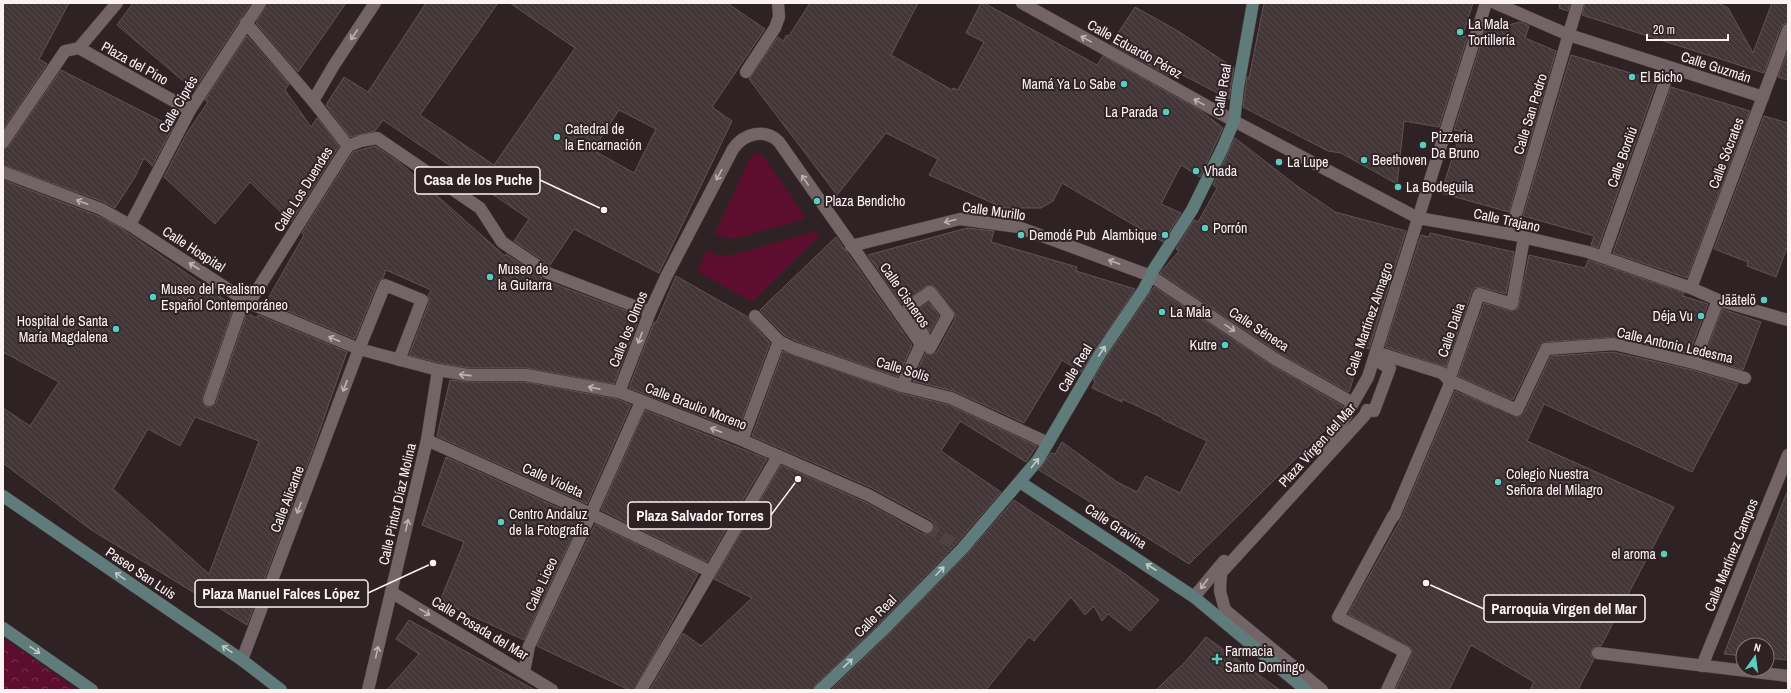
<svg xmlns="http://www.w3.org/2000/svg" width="1791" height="693" font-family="'Archivo Narrow',sans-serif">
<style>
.forest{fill:url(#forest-crowns)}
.garden{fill:#5d0e2e}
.building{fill:url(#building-back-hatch);stroke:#605255;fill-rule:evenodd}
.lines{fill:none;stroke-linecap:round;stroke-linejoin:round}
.street-tunnel{stroke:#4e4144;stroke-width:12;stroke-dasharray:12 6;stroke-linecap:butt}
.lane-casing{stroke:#493f41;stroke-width:13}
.street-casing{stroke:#493f41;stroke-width:13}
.secondary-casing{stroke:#493f41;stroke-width:13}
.lane{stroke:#736468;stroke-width:12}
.street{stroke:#736468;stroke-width:12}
.secondary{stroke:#607c7a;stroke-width:12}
.oneway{stroke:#beb2b5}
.oneway2{stroke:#c5c9c9}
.poi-dot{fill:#59cebf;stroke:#2f2225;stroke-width:1.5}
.labels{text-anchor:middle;stroke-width:4;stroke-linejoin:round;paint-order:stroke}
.poi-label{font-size:14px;fill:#fbf2f4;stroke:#2f2225;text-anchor:start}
.street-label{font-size:14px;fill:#fbf2f4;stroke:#2f2225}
.leader{fill:none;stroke:#fbf2f4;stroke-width:1.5}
.callout-dot{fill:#fbf2f4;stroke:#2f2225;stroke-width:1.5}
.callout{fill:#2f2225;stroke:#fbf2f4;stroke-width:1.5}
.callout-label{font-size:15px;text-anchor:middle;font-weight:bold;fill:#fbf2f4}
</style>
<defs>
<pattern id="forest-crowns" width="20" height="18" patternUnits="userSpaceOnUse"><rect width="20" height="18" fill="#5d0e2e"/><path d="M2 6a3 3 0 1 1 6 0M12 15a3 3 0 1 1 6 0" fill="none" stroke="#75324d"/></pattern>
<pattern id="building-back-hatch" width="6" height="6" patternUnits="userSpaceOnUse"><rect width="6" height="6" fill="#433639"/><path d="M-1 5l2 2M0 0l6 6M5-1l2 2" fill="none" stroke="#564a4c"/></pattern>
</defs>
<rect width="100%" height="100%" fill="#2f2225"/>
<path class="forest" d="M3 638 78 690H3Z"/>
<g class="garden">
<path d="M755 154H760L764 157 806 218 737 238C730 239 723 238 716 234V231L750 158Z"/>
<path d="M815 231 819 236 752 302 697 271 707 250 716 255H733Z"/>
</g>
<g class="building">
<path d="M3 3H69L39 59 47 64 3 129Z"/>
<path d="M133 3H251L194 90 117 25Z"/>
<path d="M267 3H346L298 72 256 23Z"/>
<path d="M426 3H498L420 115 494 165 575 48 510 3H727L765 29 712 107 732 121 659 273 574 229 550 265 514 241 529 219 383 120 375 131 350 137 326 105 344 77 368 92ZM619 110 656 129 634 173 593 150Z"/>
<path d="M810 3H918L891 55 952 90 953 88 958 90 984 42 966 33 981 3H984L1097 65 1103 56 1201 111 1223 128 1200 177 1181 165 1161 204 1181 213 1163 242 1062 183 1053 201 1041 208H1004L929 175 938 159 886 133 837 195 749 79 778 37 783 41 787 35 789 36Z"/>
<path d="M1264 3H1473L1462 37 1468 35 1439 127 1404 121 1397 184 1341 153 1328 151 1243 107 1247 77 1249 78Z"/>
<path d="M1560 3H1570L1568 11 1559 8Z"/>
<path d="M1585 3H1719L1728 8 1753 53 1772 3H1788V23L1784 24 1781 27 1764 73 1582 15Z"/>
<path d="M1135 7 1178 31 1234 68 1229 99 1173 70 1169 76 1111 44Z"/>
<path d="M1520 22 1529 26 1525 38 1556 51 1509 212 1441 193 1461 131 1454 130 1485 31Z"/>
<path d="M247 36 289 84 285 90 311 127 317 118 339 146 291 222 250 182 215 224 164 177 187 133 208 102 205 100Z"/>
<path d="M1788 51V80L1778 77Z"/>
<path d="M1571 55 1657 81 1598 248 1591 245 1594 236 1523 216Z"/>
<path d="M61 70 173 127 152 166 144 158 135 177 115 208 104 202 3 165V149L9 146Z"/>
<path d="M1671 87 1750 111 1687 278 1613 253Z"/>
<path d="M1764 116 1788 123V245L1776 277 1747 266 1748 262 1714 249Z"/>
<path d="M1235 138 1297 186 1335 212 1406 231 1369 349 1363 347 1349 392 1279 353 1160 273 1179 251 1176 249 1194 220 1198 222 1217 188 1213 185Z"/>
<path d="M375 146 399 162 505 256 506 254 542 278 541 280 549 282 640 316 614 384 527 368H469L440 363 409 355 429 303 428 296 431 290 386 270 383 278 378 282 355 339 266 302 304 235 302 233 353 152Z"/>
<path d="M3 180 98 216 121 228 234 306 202 398V402L206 407H211L216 402 247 313 257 318 258 315 347 352 311 455 247 625 90 529 3 463V408L30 426 59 382 3 352ZM195 417 259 441 209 574 113 489 148 429 180 446Z"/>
<path d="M967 228 994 231 991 242 1077 267 1076 271 1135 289 1081 372 1062 360 1024 423 954 391 913 381 925 353 930 355 937 352 955 319V314L933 285 926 286 902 304 868 255Z"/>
<path d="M1430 233 1514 252 1506 294 1481 287 1474 288 1472 291 1446 367 1385 347 1421 235 1429 237Z"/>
<path d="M836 237 912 345 898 377 796 341 784 335 760 310Z"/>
<path d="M1529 255 1585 268 1588 260 1684 293 1683 296 1708 304 1689 354 1616 337 1545 342 1539 346 1513 400 1458 376 1484 303 1510 311 1518 309Z"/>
<path d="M676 276 748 317 750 321 770 343 738 430 629 388 654 322 656 323Z"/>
<path d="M1154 287 1271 365 1343 406 1335 420 1189 564 1039 470 1051 453 1055 454 1062 442 1117 482 1137 492 1146 476 1180 493 1207 441 1162 419 1163 418 1122 399V402L1092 388 1095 382 1093 380 1106 358Z"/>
<path d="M929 302 939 316 930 332 919 309Z"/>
<path d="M1722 309 1761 322 1743 370 1704 358Z"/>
<path d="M783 351 900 393 949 405 1037 446 1026 462 960 421 941 451 1001 492 956 544 877 626 815 685 813 690H650L683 633 701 646 752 598 714 579 781 465 865 502 923 534H931L934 530V523L931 520 872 488 752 436Z"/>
<path d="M1613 352 1692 370 1738 384 1692 472 1544 404 1527 441 1674 507 1601 646H1595L1592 649 1591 656 1594 659 1578 690H1530L1534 682 1471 645 1449 690H1395L1412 655 1411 648 1348 614 1401 519 1455 391 1518 417 1524 413 1551 356Z"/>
<path d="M450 380 468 382H525L617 399 631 405 587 504 437 436Z"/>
<path d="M645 410 767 459 707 562 601 510Z"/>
<path d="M446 457 581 518 524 640 440 601 464 542 422 525Z"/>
<path d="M1787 492 1788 493V660L1767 658V645H1743V656L1724 654Z"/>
<path d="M1014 500 1128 576 1159 600 1130 631 1108 614 1102 621 1094 606 1085 615 1071 597 1034 641 1029 637 986 690H831L887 636 967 554Z"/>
<path d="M595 524 698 574 634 690H629L537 646Z"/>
<path d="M409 620 535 690H387L419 654 396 639Z"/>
<path d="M1206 637 1280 690H1156L1186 661Z"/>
</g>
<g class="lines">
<path class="street-tunnel" d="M927 527 962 549"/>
<defs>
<path id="lane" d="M209 400 244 299"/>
<g id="street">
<path d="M1022 3 1234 121 1418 218 1510 234 1588 252 1691 288 1718 300 1788 320"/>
<path d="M1495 3 1569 35 1763 97"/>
<path d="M246 23 313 101 348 146"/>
<path d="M79 48 117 3"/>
<path d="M746 72 775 28 779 17 778 3"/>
<path d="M313 101 334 65 375 3"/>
<path d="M3 142 65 51 79 48 190 110"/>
<path d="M348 146 361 141 377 138 480 208 502 242 548 273 650 312"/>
<path d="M3 172 101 209 130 225 249 303 359 349 438 370 468 375H526L619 392 742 440 868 495 927 527"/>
<path d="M130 225 190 110 260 3"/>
<path d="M1510 234 1578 3"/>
<path d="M1524 238 1512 304 1479 294 1449 380 1517 410 1546 349 1614 344 1694 363 1745 378"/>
<path d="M851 246 960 219 1018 227 1151 276 1275 359 1353 403"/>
<path d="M1603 257 1670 68"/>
<path d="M1691 288 1788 30"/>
<path d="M930 292 948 315 930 348 909 307Z"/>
<path d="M249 303 348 146"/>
<path d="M755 316 779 341 793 348 902 386 951 398 1048 443"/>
<path d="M1694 363 1718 300"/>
<path d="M619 392 650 312 666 277 733 149C744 133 765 128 779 142L921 344 902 386"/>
<path d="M427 440 591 514 709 571"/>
<path d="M742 440 779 341"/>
<path d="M1324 454 1368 377 1486 3"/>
<path d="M391 592 552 690"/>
<path d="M1194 597 1224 561"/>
<path d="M1598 653 1788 676"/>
<path d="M242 660 359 349 385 285 422 300 399 360"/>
<path d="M1702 666 1788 455"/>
<path d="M524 672 529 646 591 514 641 402"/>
<path d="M368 690 427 440 438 370"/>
<path d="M641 690 778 456"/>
<path d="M1322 690 1225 610 1220 591 1221 573 1365 415 1367 410 1374 411 1390 368 1382 364 1381 360 1382 354 1442 373 1449 380V386L1394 516H1393L1338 617 1405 652 1387 690"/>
</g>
<g id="secondary">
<path d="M1020 482 1194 597 1306 690"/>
<path d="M3 496 242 660 281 690"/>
<path d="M3 628 92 690"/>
<path d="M820 690 882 631 962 549 1038 460 1100 354 1144 289 1154 269 1192 210 1223 147 1234 121 1238 87 1253 3"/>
</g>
</defs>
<use href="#lane" class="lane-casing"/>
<use href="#street" class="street-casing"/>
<use href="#secondary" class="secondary-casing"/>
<use href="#lane" class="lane"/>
<use href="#street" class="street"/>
<use href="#secondary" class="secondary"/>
</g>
<defs><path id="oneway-shaft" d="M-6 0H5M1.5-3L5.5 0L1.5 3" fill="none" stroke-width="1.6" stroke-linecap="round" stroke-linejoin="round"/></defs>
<g class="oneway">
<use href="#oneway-shaft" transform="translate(354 35) rotate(124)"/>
<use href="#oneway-shaft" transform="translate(1086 39) rotate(-151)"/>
<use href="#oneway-shaft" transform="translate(1199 102) rotate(-151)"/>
<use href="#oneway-shaft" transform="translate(719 175) rotate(118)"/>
<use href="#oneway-shaft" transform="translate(805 180) rotate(-124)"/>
<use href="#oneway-shaft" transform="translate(82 202) rotate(-159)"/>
<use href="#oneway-shaft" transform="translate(950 221) rotate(166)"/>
<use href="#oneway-shaft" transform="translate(1114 262) rotate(-160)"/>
<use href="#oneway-shaft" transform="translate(194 266) rotate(-147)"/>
<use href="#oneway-shaft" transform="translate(1230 328) rotate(34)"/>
<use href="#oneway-shaft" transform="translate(640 338) rotate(111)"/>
<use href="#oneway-shaft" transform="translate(334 339) rotate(-157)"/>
<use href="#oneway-shaft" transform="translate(465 375) rotate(-174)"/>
<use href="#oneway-shaft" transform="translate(345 386) rotate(111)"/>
<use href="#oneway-shaft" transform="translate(594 388) rotate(-169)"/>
<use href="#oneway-shaft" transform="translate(716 430) rotate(-159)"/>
<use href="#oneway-shaft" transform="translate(299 508) rotate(111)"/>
<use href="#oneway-shaft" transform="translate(407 525) rotate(-77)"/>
<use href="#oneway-shaft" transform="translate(1204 584) rotate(127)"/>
<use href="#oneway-shaft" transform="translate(425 612) rotate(31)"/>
<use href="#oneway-shaft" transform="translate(377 652) rotate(-77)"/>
</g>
<g class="oneway2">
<use href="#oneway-shaft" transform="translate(1102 351) rotate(-57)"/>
<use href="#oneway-shaft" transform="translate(1035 463) rotate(-52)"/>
<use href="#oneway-shaft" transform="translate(1151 567) rotate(-147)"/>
<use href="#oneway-shaft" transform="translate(940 571) rotate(-46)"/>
<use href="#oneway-shaft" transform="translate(120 576) rotate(-146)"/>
<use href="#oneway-shaft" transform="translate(227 649) rotate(-146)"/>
<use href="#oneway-shaft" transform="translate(35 650) rotate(35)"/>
<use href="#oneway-shaft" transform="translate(848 663) rotate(-44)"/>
</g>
<g class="poi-dot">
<circle cx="1460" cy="32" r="4"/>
<circle cx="1632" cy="77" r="4"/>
<circle cx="1124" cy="84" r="4"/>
<circle cx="1166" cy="112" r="4"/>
<circle cx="557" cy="137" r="4"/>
<circle cx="1423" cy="145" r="4"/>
<circle cx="1364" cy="160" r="4"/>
<circle cx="1279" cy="162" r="4"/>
<circle cx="1196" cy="171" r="4"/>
<circle cx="1398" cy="187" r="4"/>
<circle cx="817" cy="201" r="4"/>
<circle cx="1205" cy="228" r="4"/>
<circle cx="1021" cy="235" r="4"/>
<circle cx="1165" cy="235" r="4"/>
<circle cx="490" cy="277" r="4"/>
<circle cx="153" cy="297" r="4"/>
<circle cx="1764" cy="300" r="4"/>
<circle cx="1162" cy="312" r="4"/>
<circle cx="1701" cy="316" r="4"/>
<circle cx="116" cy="329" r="4"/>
<circle cx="1225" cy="345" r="4"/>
<circle cx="1498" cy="482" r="4"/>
<circle cx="501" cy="522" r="4"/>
<circle cx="1664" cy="554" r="4"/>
<path d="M1215 653h4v4h4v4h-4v4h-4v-4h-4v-4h4z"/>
</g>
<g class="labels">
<g class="poi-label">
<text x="1468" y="29">La Mala<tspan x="1468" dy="16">Tortillería</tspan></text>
<text x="1640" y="82">El Bicho</text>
<text x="1116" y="89" text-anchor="end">Mamá Ya Lo Sabe</text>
<text x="1158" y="117" text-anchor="end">La Parada</text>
<text x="565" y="134">Catedral de<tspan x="565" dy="16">la Encarnación</tspan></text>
<text x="1431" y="142">Pizzeria<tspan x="1431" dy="16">Da Bruno</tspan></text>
<text x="1372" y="165">Beethoven</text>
<text x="1287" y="167">La Lupe</text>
<text x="1204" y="176">Vhada</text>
<text x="1406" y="192">La Bodeguila</text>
<text x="825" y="206">Plaza Bendicho</text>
<text x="1213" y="233">Porrón</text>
<text x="1029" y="240">Demodé Pub</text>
<text x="1157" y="240" text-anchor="end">Alambique</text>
<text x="498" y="274">Museo de<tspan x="498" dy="16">la Guitarra</tspan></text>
<text x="161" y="294">Museo del Realismo<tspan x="161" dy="16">Español Contemporáneo</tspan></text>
<text x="1756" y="305" text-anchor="end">Jäätelö</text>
<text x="1170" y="317">La Mala</text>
<text x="1693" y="321" text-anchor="end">Déja Vu</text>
<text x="108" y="326" text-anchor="end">Hospital de Santa<tspan x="108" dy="16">María Magdalena</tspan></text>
<text x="1217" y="350" text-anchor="end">Kutre</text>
<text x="1506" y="479">Colegio Nuestra<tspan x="1506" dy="16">Señora del Milagro</tspan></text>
<text x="509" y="519">Centro Andaluz<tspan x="509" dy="16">de la Fotografía</tspan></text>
<text x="1656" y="559" text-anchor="end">el aroma</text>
<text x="1225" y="656">Farmacia<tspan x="1225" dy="16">Santo Domingo</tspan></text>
</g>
<g class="street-label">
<text transform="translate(1135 49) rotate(29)" y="5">Calle Eduardo Pérez</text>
<text transform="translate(135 63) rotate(29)" y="5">Plaza del Pino</text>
<text transform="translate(1716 67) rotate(18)" y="5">Calle Guzmán</text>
<text transform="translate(1222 90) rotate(-81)" y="5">Calle Real</text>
<text transform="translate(178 104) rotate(-60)" y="5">Calle Ciprés</text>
<text transform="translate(1530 114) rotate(-73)" y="5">Calle San Pedro</text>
<text transform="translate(1726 153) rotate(-69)" y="5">Calle Sócrates</text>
<text transform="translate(1622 157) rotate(-70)" y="5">Calle Bordiú</text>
<text transform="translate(303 189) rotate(-58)" y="5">Calle Los Duendes</text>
<text transform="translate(994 211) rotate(8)" y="5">Calle Murillo</text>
<text transform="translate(1507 220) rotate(12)" y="5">Calle Trajano</text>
<text transform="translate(194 249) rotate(33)" y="5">Calle Hospital</text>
<text transform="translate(905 295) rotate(55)" y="5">Calle Cisneros</text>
<text transform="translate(1369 319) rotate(-71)" y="5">Calle Martínez Almagro</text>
<text transform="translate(628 329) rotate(-68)" y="5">Calle los Olmos</text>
<text transform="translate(1259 329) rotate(33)" y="5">Calle Séneca</text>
<text transform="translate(1451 330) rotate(-71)" y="5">Calle Dalia</text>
<text transform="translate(1675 345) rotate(13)" y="5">Calle Antonio Ledesma</text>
<text transform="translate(1075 368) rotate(-59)" y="5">Calle Real</text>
<text transform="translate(903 369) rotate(17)" y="5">Calle Solís</text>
<text transform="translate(696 406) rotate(21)" y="5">Calle Braulio Moreno</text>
<text transform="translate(1317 445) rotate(-48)" y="5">Plaza Virgen del Mar</text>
<text transform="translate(553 480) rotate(24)" y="5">Calle Violeta</text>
<text transform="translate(287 499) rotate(-69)" y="5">Calle Alicante</text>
<text transform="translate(397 504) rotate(-77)" y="5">Calle Pintor Díaz Molina</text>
<text transform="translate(1116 526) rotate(33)" y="5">Calle Gravina</text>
<text transform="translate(1731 555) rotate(-68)" y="5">Calle Martínez Campos</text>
<text transform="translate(141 573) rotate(34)" y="5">Paseo San Luis</text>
<text transform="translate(541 584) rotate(-65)" y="5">Calle Liceo</text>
<text transform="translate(875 616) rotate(-45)" y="5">Calle Real</text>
<text transform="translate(480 628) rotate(31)" y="5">Calle Posada del Mar</text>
</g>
</g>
<path class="leader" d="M604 210L540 180M798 479L771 515M433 563L368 593M1426 583L1484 609"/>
<g class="callout-dot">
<circle cx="604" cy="210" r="4"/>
<circle cx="798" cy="479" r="4"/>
<circle cx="433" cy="563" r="4"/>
<circle cx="1426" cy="583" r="4"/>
</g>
<g class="callout">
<rect x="415" y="167" width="125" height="27" rx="4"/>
<rect x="628" y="502" width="143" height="27" rx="4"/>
<rect x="195" y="580" width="173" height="27" rx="4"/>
<rect x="1484" y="595" width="161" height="27" rx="4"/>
</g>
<g class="callout-label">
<text x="478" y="185">Casa de los Puche</text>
<text x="700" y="521">Plaza Salvador Torres</text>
<text x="281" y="599">Plaza Manuel Falces López</text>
<text x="1564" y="614">Parroquia Virgen del Mar</text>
</g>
<rect width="1791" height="693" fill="none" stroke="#fbf2f4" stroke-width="8"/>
<g transform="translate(1755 657) rotate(14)"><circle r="19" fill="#2f2225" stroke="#817578"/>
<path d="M0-3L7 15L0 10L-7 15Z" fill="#59cebf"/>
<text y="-6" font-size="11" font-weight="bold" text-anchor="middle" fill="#fbf2f4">N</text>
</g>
<path d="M1647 34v6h81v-6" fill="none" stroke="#fbf2f4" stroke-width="2"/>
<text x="1653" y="34" font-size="12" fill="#fbf2f4" stroke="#2f2225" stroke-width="3" paint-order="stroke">20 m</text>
</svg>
